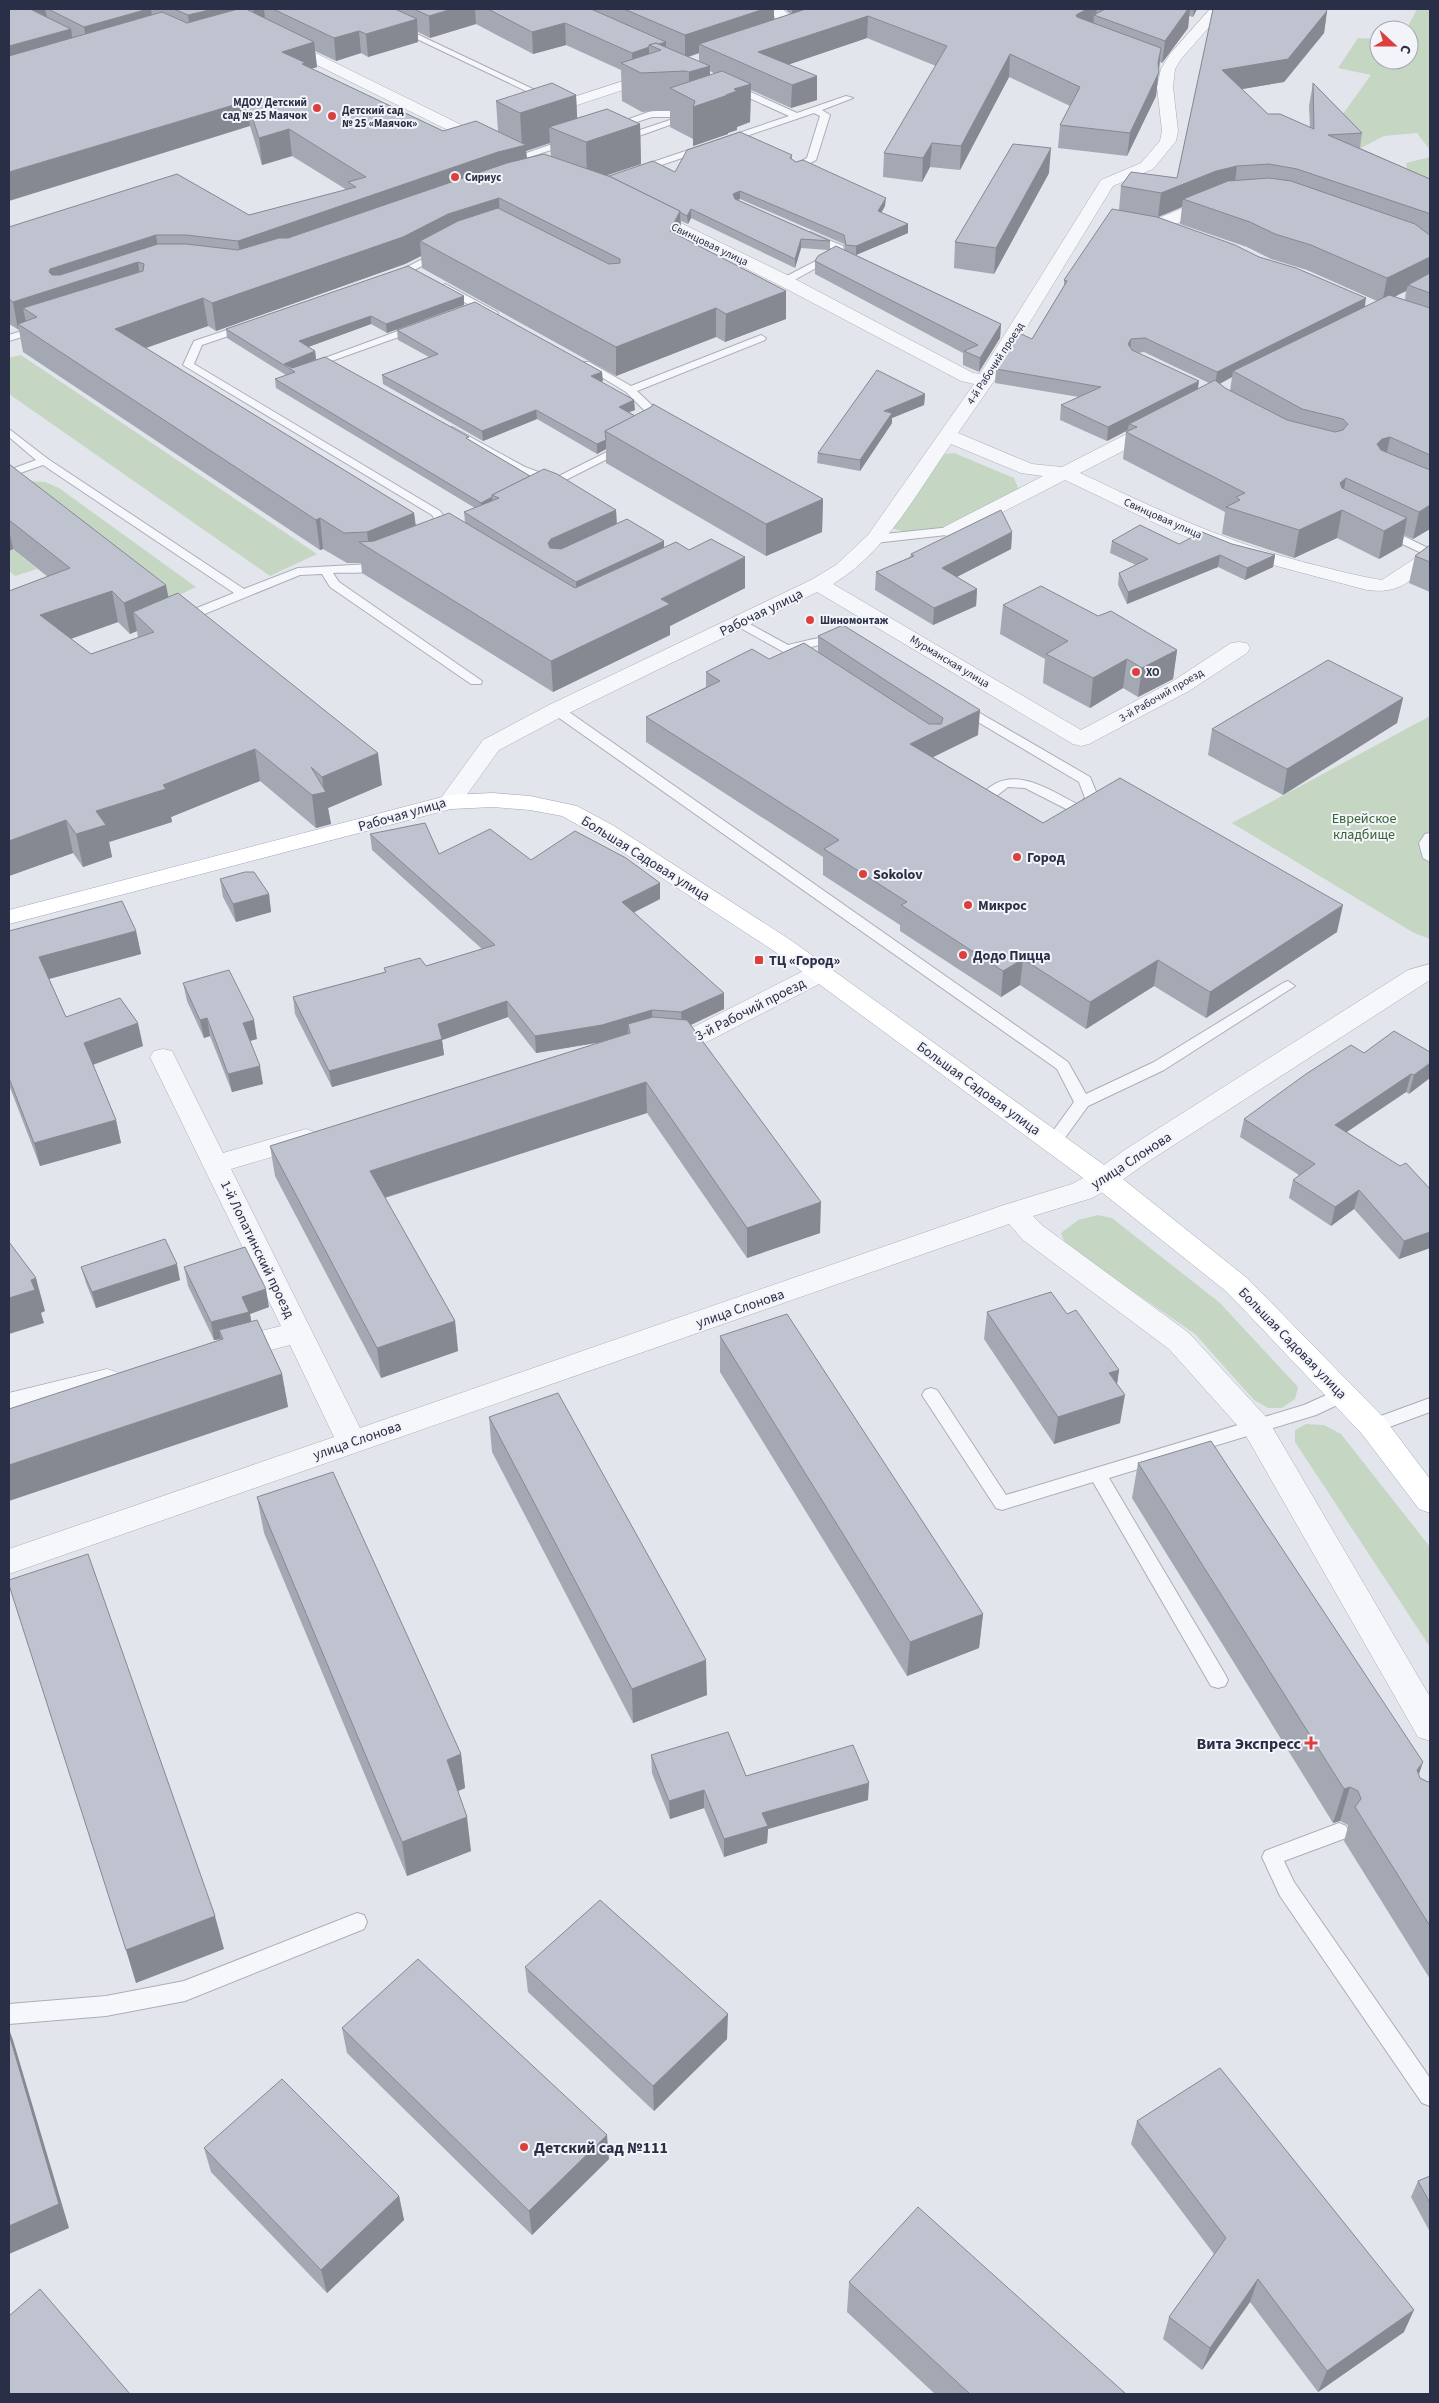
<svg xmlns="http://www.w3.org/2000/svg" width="1439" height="2403" font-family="'Source Sans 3',sans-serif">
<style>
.green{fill:#c5d7c3}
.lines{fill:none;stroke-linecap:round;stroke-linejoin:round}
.service-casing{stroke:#abaeba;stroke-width:2}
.minor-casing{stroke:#abaeba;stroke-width:1}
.primary-casing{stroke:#a1a6b9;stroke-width:1}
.service{fill:#f6f7fa;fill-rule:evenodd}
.minor{fill:#f6f7fa;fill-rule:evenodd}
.primary{fill:#fff;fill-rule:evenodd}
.wall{fill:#a4a8b3;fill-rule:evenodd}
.shaded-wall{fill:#868892}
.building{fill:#bfc3d0;stroke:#868892}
.poi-dot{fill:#db403e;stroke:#f3f4f9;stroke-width:2}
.labels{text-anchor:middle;stroke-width:4;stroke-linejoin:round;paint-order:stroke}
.far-poi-label{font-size:11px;font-weight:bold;fill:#292f46;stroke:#f3f4f9;text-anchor:start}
.far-street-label{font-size:11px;fill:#292f46;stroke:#f3f4f9}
.street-label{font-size:14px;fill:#292f46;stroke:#f3f4f9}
.park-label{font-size:14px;fill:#366335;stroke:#f3f4f9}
.poi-label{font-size:14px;font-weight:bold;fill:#292f46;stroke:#f3f4f9;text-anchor:start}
.near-poi-label{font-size:16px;font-weight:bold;fill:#292f46;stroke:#f3f4f9;text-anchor:end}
</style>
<rect width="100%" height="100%" fill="#e3e5ec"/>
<g class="green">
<path d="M1417 9H1430V150L1417 133 1384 136 1359 149 1337 122 1371 75 1338 68 1358 38 1379 39V60H1409V30H1406Z"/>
<path d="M1430 157V182L1408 176 1406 163Z"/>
<path d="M21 355 317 554 270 576 9 394V358Z"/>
<path d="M954 453 1014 478 1019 490 947 527 909 533 891 528 945 454Z"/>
<path d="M29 481 45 482 59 488 196 587 163 603Z"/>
<path d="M9 546 37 569 15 576 9 571Z"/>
<path d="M1430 716V939L1414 933 1232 823Z"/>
<path d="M1098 1215 1112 1218 1220 1303 1298 1387 1295 1399 1282 1408H1268L1254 1400 1195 1334 1066 1245 1061 1233 1078 1220Z"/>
<path d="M1306 1424 1324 1425 1341 1434 1430 1547V1647L1295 1442V1430Z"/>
</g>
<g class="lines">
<defs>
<g id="service">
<path d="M354 9H364L554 99 547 101Z"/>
<path d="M727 84H733L797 113 846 96 853 98 822 110 830 115 816 160 800 168 792 166 807 158 820 116 814 113 641 172H635V168L789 116 727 88Z"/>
<path d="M651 111H685L695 116 622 142H616V138L679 117H652L612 130 607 127Z"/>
<path d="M570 138 575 141 573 143 517 161 512 158Z"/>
<path d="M810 232 843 246 845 252 789 283H781V279L835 251 807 237V233Z"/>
<path d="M440 250 444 251V255L414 270 410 271 405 268Z"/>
<path d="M445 284 497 312 498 314 493 317 489 316 441 289 440 287Z"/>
<path d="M248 323 252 324V328L202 345 194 364 440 511 457 535 455 538H447L432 515 183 365 194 341Z"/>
<path d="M417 324 421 325V329L312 368H304L303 366Z"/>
<path d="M40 325 44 326V330L9 341V335Z"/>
<path d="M761 335 766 338 765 340 637 391 658 411 655 429 649 432 643 429 646 412 626 392 580 364 581 362H589L631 386Z"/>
<path d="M452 427 525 467 555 478 621 445 625 444 631 447 544 491 538 488 546 483 517 471 448 432 446 430Z"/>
<path d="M9 429 48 459 244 589 298 568 371 564 381 559 385 560 387 563C376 576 349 572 333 573L339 582 482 681 481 684H471L330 587 322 574 300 575 185 622H177L175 619 177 616 234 593 43 465 9 477V470L36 460 9 437Z"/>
<path d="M1383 526 1430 549V557L1379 533 1377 530 1379 527Z"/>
<path d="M951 527 957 531 955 534 875 543 869 539 875 535Z"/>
<path d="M739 618 788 645C802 642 834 631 845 642L839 646 820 645 797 650 802 655 796 659 735 625 733 622 735 619Z"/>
<path d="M961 702 1090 777 1099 799C1094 806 1088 815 1080 816L1025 788 1008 787 994 798 1003 806 1001 809H991L979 798C1008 760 1047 789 1079 805L1085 798 1079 782 956 709 955 706 956 703Z"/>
<path d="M557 706 562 707 1068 1062 1086 1094 1154 1062 1283 983 1288 981 1295 986 1164 1070 1088 1106 1059 1146H1047L1045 1142 1074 1102 1057 1069 552 713 550 710Z"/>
<path d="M1430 833V862L1423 858 1419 843 1425 834Z"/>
<path d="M1344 1387 1350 1389 1353 1394 1350 1399 1316 1415 1109 1478 1225 1674 1228 1680 1225 1686 1218 1688 1211 1686 1093 1482 1002 1510 996 1508 922 1395 925 1390 931 1388 937 1390 1006 1495 1304 1405Z"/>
<path d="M1430 1398V1412L1373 1433 1367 1431 1364 1426 1367 1421Z"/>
<path d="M1339 1823 1346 1826 1349 1832 1346 1838 1284 1861 1294 1882 1430 2078V2106L1422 2103 1280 1896 1262 1857 1265 1851Z"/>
<path d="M357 1913 364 1915 367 1922 364 1929 185 2001 106 2016 9 2024V2004L106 1996 184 1981Z"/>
</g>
<g id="minor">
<path d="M208 9H226L494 141 496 144 494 147H482L210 12Z"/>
<path d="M768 9H783L789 16 791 32 789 35H779L775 17Z"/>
<path d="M1210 9H1225L1181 59 1175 69 1173 87 1178 131 1176 141 1153 169 1113 186 994 381 958 433 1032 464 1062 467 1152 421H1166L1168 425 1166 429 1080 473C1161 511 1231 545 1319 566 1340 571 1361 577 1382 580L1423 553 1430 551V566C1406 583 1398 594 1367 590L1231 554 1174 532 1065 480 958 535 951 537 944 535 941 531 944 527 1043 476 1021 473 951 444C916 494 886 552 833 584L1081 730 1173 681 1231 643 1239 642 1247 643 1250 648 1247 653 1189 691 1089 744 1081 746 1073 744 817 592 565 715 499 750 458 807 450 809 442 807 438 802 483 740 549 705 811 580 836 565 868 535 974 384 961 381 779 285 640 215 638 212 640 209H652L791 277 973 373 980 374 1101 180 1141 163 1160 141 1162 131 1157 87 1161 69 1170 54Z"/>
<path d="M657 70 664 74 662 77 547 115H537L534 112 537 109Z"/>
<path d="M1217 196 1223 198 1225 201 1223 204 1166 228H1154L1152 224 1154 220 1197 202Z"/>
<path d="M1430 964V980L1146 1163 1114 1186 1092 1198 1033 1216 1043 1226 1189 1333 1267 1418 1430 1697V1741L1418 1737 1245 1434 1169 1349 1023 1240 1009 1224 9 1574V1549L334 1437 290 1345 231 1360 221 1357 216 1349 221 1341 281 1326 150 1057 154 1051 163 1049 172 1051 223 1153 306 1129 315 1132 319 1138 315 1144 231 1169 360 1428 1004 1205 1072 1184 1094 1172 1126 1149 1408 970Z"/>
<path d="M820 965 829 967 832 973 829 979 699 1046C684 1050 668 1048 653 1044L649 1038 653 1032 662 1030 686 1031 811 967Z"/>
<path d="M107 1369 117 1372 122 1380 117 1388 9 1415V1393Z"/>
</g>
<path id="primary" d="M493 793 530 796 577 806 614 826 792 941 1114 1172 1247 1278 1384 1418 1430 1479V1513L1419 1509 1362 1434 1227 1292 1094 1186 774 951 598 836 562 816 530 810 493 807 451 809 9 924V910L450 795Z"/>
</defs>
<use href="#service" class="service-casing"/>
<use href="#minor" class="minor-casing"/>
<use href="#primary" class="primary-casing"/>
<use href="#service" class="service"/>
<use href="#minor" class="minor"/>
<use href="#primary" class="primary"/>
</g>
<g class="wall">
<path d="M9 9H774V19L790 14 785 9H1197L1193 17 1189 16 1188 28 1162 63 1160 62 1156 96 1127 156 1058 148 1060 125 1070 106 1009 77 960 170 930 167 922 182 883 177 884 153 936 66 867 38 789 64 817 100 791 108 751 90 750 122 737 127V130L728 133V134L693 146V139L670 127V110L642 112 622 101 621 70 566 45 533 54 476 24 430 38 418 32V42L368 57 361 53 336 61 315 51 317 67 311 69 443 131H498L496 101 576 95 577 118 640 124 641 164 607 175 609 176 675 172 792 155V159L796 162 885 206 881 213 908 224V233L856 255 1001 324 1000 338 979 372 963 365V353L815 274V261L828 250 801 248 795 268 691 218 688 224 681 221V237L786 291V319L725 342 716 337 616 376 422 268 421 256 405 264 216 331 208 326 146 348 414 513 416 525 465 523 464 512 475 508 276 388 275 379 286 375 227 338 226 329 464 296V305L387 333 371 324 308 347 315 351 316 359 469 440 530 476 616 510 617 524 664 541V548L745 588 670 626V635L553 692 362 573 361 563H347L323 549 320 550 23 352 19 330 9 324V227L249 215 347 190 292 156 262 165 250 126ZM699 53V62L688 57ZM710 71 715 74 710 75ZM550 143 551 157 527 158 526 151ZM740 199 844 244 845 250 830 249V241L738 200Z"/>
<path d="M1213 9 1327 11 1324 33 1284 82 1242 89 1268 114 1310 127 1309 106 1313 83 1362 133 1360 148 1430 179V529L1413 539 1404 535 1402 546 1379 559 1337 538 1294 558 1222 534 1225 512 1123 459 1126 432 1128 431V430L1107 441 1060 420 1061 405 1079 397 995 383 996 369 1032 339 1064 286V280L1119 210 1121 186 1177 178ZM1182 207 1180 224 1247 247 1271 259 1307 270 1377 301 1365 307 1259 257 1158 217ZM1406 291 1405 300 1395 297 1399 294ZM1144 352 1209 383 1198 389 1138 353ZM1232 377 1230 391 1225 388 1220 384Z"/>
<path d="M1049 173 994 274 954 268 955 242Z"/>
<path d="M397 330 603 381 601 382 635 410 629 412 635 416 823 499 822 532 766 556 606 463V449L597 454 537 419 483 441 383 384 382 375 429 357 398 340Z"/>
<path d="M925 394 924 405 892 418V423L860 471 817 463 818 453Z"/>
<path d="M9 464 169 597 382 785 328 808 331 824 316 828 260 781 171 817 172 822 109 842 112 857 83 867 73 853 9 876V591L48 577 13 549 9 551ZM118 622 130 634 137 631 138 638 91 654 71 639Z"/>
<path d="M1012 532 1011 549 957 577 977 589 976 606 933 625 875 590 876 572 910 557 911 554Z"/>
<path d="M1112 541 1179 544H1232L1275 555 1273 567 1245 580 1218 567 1127 604 1118 585 1119 573 1136 565 1110 553Z"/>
<path d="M1430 545V592L1409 583 1415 556Z"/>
<path d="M1003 605 1098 616 1177 650 1173 679 1138 697 1123 688 1090 708 1043 683 1045 659 1000 634Z"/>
<path d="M818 636 978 735 933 757 1043 823 1337 932 1206 1018 1154 986 1086 1029 1020 985 1001 997 900 931V925L823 875V857L646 742V717L706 687V672L769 659 818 652Z"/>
<path d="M1403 698 1397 723 1283 795 1208 755 1212 729Z"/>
<path d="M370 834 439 854 531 860 660 899 634 912 724 1009 691 1025 820 1233 747 1258 647 1113 385 1198 455 1321 458 1351 381 1378 275 1176 270 1146 601 1042 536 1053 508 1017 442 1040 444 1055 332 1087 295 1014 293 997 385 972 384 968 426 966 482 949 372 850Z"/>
<path d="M220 879 269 894 271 912 236 922 223 897Z"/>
<path d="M9 931H136L141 954 49 979 66 1017 143 1046 93 1065 116 1120 121 1143 40 1166 9 1085Z"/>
<path d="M183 983 257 1039 250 1041 263 1084 232 1092 210 1036 204 1038 187 1001Z"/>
<path d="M1430 1052 1409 1094 1406 1092 1347 1132 1430 1189V1248L1399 1259 1354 1209 1331 1226 1289 1198 1293 1180 1299 1175 1240 1137 1244 1119 1364 1053Z"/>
<path d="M81 1267 180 1280 96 1308 86 1283Z"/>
<path d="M184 1267 269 1307 250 1314 251 1322 282 1374 288 1407 221 1339 214 1340 188 1286Z"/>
<path d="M987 1312 1067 1314 1119 1370 1117 1384 1120 1423 1054 1444 984 1339Z"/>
<path d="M720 1336 983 1614 979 1648 907 1676 720 1372Z"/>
<path d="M489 1417 707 1695 633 1723 492 1452Z"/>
<path d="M1138 1463 1419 1775 1420 1778 1428 1782 1430 1781V1979L1344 1841 1348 1827V1825L1340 1821 1333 1823 1132 1498Z"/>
<path d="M257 1497 461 1754 465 1788 458 1791 471 1851 407 1876 264 1533Z"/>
<path d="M651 1755 746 1776 868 1800 768 1829 767 1843 724 1857 704 1808 670 1819 652 1773Z"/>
<path d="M525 1967 727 2039 654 2111 528 1992Z"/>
<path d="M342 2028 609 2159 532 2235 347 2053Z"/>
<path d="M1137 2121 1404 2332 1318 2392 1250 2302 1202 2370 1163 2339 1169 2317 1214 2254 1131 2144Z"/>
<path d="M204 2148 399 2196 404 2220 327 2293 211 2172Z"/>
<path d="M1430 2176V2232L1411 2197 1418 2181Z"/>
<path d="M849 2282 1126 2394H935L847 2312Z"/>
</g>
<g class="shaded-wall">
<path d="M34 9H45L48 21 37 24Z"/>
<path d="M148 9H151L154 30 88 50 84 27Z"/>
<path d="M214 9H233L235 26 191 38 188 15Z"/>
<path d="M253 9H264L265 18 255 21Z"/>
<path d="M452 9H475L476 24 430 38 429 16Z"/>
<path d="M764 9H774V28L699 44V53L685 58V35Z"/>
<path d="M792 9H834L792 22Z"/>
<path d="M1087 9H1097L1096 16 1094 15 1093 27 1074 37 1076 15Z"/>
<path d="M1188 9H1190L1188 28 1162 63 1165 41Z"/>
<path d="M1194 9H1197L1193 17Z"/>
<path d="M1327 11 1324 33 1284 82 1219 93 1222 70Z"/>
<path d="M868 16 867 38 764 73 758 52Z"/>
<path d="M417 19 418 42 368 57 366 34Z"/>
<path d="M565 23 566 45 533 54 532 32Z"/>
<path d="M71 29 75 54 9 73V46Z"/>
<path d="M359 31 361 53 336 61 334 38Z"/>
<path d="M314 42 317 67 307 70 282 52Z"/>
<path d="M666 42V65L661 50 652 46Z"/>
<path d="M649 47V70L633 69 632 53Z"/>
<path d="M1161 48 1156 96 1127 156 1130 133 1158 63Z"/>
<path d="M1010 54 1009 77 960 170 961 146Z"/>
<path d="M710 66V101L726 95 734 89 751 84 750 122 737 127V130L728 133V134L693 146V107L695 101 689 98V72Z"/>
<path d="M817 76V100L791 108 792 85Z"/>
<path d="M576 95 578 134 549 127 550 143 526 151 528 171 242 268 238 241 498 152 522 146 520 113Z"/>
<path d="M247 101 250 126 9 201V172Z"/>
<path d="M640 124 641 164 587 182 586 142Z"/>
<path d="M289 129 292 156 262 165 259 138Z"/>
<path d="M932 143 930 167 922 182 923 158Z"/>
<path d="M1051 148 1049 173 994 274 996 248Z"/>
<path d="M1237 166 1234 190 1183 199 1182 207 1158 217 1161 193 1216 171Z"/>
<path d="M740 191V199L733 202V194Z"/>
<path d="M499 198 500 225 420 241 421 256 405 264 216 331 212 303 448 214Z"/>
<path d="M886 198 885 206 877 220 878 211Z"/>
<path d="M691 209V218L688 224 687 216Z"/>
<path d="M680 211 681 238 670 231Z"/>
<path d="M908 224V233L856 255V246Z"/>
<path d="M156 235 160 262 144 264 138 262 142 290 37 317 23 308 27 327 18 324V330L13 302 49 272 50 269Z"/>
<path d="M801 239V248L795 268V259Z"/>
<path d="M1430 257V279L1408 285 1406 291 1382 303 1387 278Z"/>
<path d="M786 291V319L725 342 726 314Z"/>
<path d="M464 296V305L387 333 386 324Z"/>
<path d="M203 298 208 326 120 357 115 329Z"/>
<path d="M1366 298 1364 312 1233 371 1232 377 1215 386 1217 372Z"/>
<path d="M716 308V337L616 376V347Z"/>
<path d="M371 316V324L300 350 299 341Z"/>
<path d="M1001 324 1000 338 979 372 980 358Z"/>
<path d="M1131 339 1130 353 1128 344Z"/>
<path d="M315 351 316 359 291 370 284 364Z"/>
<path d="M602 372 603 381 591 386V376Z"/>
<path d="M1199 381 1197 395 1129 424 1128 430 1107 441 1108 427Z"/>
<path d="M925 394 924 405 892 418V423L860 471V460L884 411Z"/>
<path d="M634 400 635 410 619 416V407Z"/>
<path d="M536 410 537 419 483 441 482 431Z"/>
<path d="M1390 437 1385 463 1377 444 1382 439Z"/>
<path d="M606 440V449L597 454V444Z"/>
<path d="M1346 478 1341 505 1340 483Z"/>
<path d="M492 497 493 506 482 512 481 503Z"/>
<path d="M823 499 822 532 766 556V524Z"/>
<path d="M1430 505V529L1413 539 1419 512Z"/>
<path d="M616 510 617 534 551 566 548 543 551 539Z"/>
<path d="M1342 510 1337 538 1294 558 1299 530Z"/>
<path d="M414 513 417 543 369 548 367 532Z"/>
<path d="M320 518 323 549 320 550 316 520Z"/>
<path d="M1407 518 1402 546 1379 559 1384 531Z"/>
<path d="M9 529 13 549 9 551Z"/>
<path d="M1012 532 1011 549 941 585 942 568Z"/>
<path d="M664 541V566L577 607 576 582Z"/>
<path d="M1220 555 1218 567 1127 604 1128 592Z"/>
<path d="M1275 555 1273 567 1245 580 1247 568Z"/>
<path d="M745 557V588L670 626V635L553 692 551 661 661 599Z"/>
<path d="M166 585 172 616 133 612 137 631 130 634 124 603Z"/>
<path d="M977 589 976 606 933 625 934 608Z"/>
<path d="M112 591 118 622 47 647 40 615Z"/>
<path d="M1177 650 1173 679 1138 697 1142 668Z"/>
<path d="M1127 659 1123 688 1090 708 1093 678Z"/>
<path d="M1403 698 1397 723 1283 795 1287 769Z"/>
<path d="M980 710 978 735 909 769 910 744Z"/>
<path d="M255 749 260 781 171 817 172 822 109 842 112 857 83 867 76 834 96 811Z"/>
<path d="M378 753 382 785 328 808 331 824 316 828 312 795 324 792 322 777Z"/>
<path d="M66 820 73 853 9 876V841Z"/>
<path d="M660 883V899L623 918 622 902Z"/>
<path d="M269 894 271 912 236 922 233 904Z"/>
<path d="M1343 905 1337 932 1206 1018 1210 992Z"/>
<path d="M136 931 141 954 45 980 39 957Z"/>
<path d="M1023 959 1020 985 1001 997 1003 971Z"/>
<path d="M1158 960 1154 986 1086 1029 1090 1002Z"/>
<path d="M724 993V1009L682 1029 681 1012Z"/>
<path d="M507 1001 508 1017 442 1040 444 1055 332 1087 329 1071 438 1024Z"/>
<path d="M652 1010V1027L628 1024V1034L602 1042 536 1053 535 1036Z"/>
<path d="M207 1018 210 1036 204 1038 200 1020Z"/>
<path d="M254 1020 257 1039 246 1042 243 1023Z"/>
<path d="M138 1023 143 1046 89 1066 84 1043Z"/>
<path d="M1430 1063V1078L1409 1094 1414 1075Z"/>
<path d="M260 1066 263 1084 232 1092 228 1074Z"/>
<path d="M1411 1074 1406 1092 1330 1143 1335 1125Z"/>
<path d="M646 1082 647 1113 374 1201 370 1171Z"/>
<path d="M116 1120 121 1143 40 1166 34 1143Z"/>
<path d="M1359 1190 1354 1209 1331 1226 1335 1207Z"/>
<path d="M821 1202 820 1233 747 1258V1228Z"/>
<path d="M1430 1232V1248L1399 1259 1404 1241Z"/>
<path d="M177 1264 180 1280 96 1308 92 1292Z"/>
<path d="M36 1278 45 1311 41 1313 44 1323 9 1334V1298L31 1280Z"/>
<path d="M266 1289 269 1307 250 1314 253 1331 219 1330 221 1339 214 1340 211 1322 242 1297Z"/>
<path d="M455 1321 458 1351 381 1378 377 1348Z"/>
<path d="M1119 1370 1115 1397 1109 1373Z"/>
<path d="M282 1374 288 1407 9 1501V1465Z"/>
<path d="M1125 1395 1120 1423 1054 1444 1058 1417Z"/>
<path d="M983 1614 979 1648 907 1676 910 1642Z"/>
<path d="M706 1660 707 1695 633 1723 632 1689Z"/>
<path d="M461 1754 465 1788 451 1794 447 1760Z"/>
<path d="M1423 1762 1412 1796 1417 1770Z"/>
<path d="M869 1783 868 1800 768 1829 767 1843 724 1857V1839L762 1813Z"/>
<path d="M1350 1787 1340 1821 1333 1823 1344 1789Z"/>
<path d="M704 1790V1808L670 1819 669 1801Z"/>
<path d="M467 1817 471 1851 407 1876 402 1842Z"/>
<path d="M215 1916 224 1949 136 1983 126 1950Z"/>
<path d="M728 2014 727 2039 654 2111 653 2086Z"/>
<path d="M9 2029 13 2040 69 2228 9 2254Z"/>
<path d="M607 2135 609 2159 532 2235 529 2211Z"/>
<path d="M399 2196 404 2220 327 2293 321 2270Z"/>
<path d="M1258 2279 1250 2302 1202 2370 1210 2348Z"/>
<path d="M1414 2310 1404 2332 1318 2392 1327 2371Z"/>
</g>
<g class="building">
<path d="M9 9H30L71 29 9 46Z"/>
<path d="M48 9H148L84 27Z"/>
<path d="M174 9H214L188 15Z"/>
<path d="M238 9H246L314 42 282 52 306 63 302 64 443 131 476 121 526 145 498 152 238 241 186 235H156L50 269 49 272 52 275H60L158 244H186L238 250 279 238H288L507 163 544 154 611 177 680 211 670 231 786 291 726 314 716 308 616 347 420 241 458 221 498 208 609 264 620 263V259L499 198 448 214 403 237 212 303 203 298 115 329 414 513 367 532 344 533 320 518 316 520 18 324 37 317 23 308 143 271 144 264 138 262 13 302 9 299V227L177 174 249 215 356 187 348 182 366 177 289 129 259 138 247 101 9 172V56L162 12 187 23Z"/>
<path d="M273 9H395L417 19 366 34 359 31 334 38Z"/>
<path d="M414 9H452L429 16Z"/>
<path d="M488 9H591L666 42 659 44 656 43 649 45V47L632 53 565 23 532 32Z"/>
<path d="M624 9H764L685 35Z"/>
<path d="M806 9H1087L1076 15 1077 17 1161 48 1158 63 1159 72 1130 133 1060 125 1080 87 1010 54 961 146 932 143 923 158 884 153 947 46 868 16 758 52 817 76 792 85 699 44Z"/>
<path d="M1105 9H1188L1165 41 1094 15Z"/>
<path d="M1213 9H1325L1327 11 1288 59 1222 70 1268 114H1280L1314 129 1313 83 1362 133 1328 135 1430 179V214L1428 213 1297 169 1269 164 1237 166 1216 171 1161 193 1121 186 1131 172 1177 178Z"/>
<path d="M656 43 710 66 689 72 685 71 641 73 621 63 661 50 649 45Z"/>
<path d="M722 71 751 84 734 89 737 91 726 95H728L693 107 695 101 670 88Z"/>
<path d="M552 83 576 95 520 113 496 101Z"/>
<path d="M607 109 640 124 586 142 549 127Z"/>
<path d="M740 132 792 155 790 158 796 162 803 160 886 198 878 211 908 224 856 246 846 245 844 235 740 191 733 194 735 199 830 241 801 239 795 259 691 209 687 216 680 212V211L609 176 653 161 675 172 687 150Z"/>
<path d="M1013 144 1051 148 996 248 955 242Z"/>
<path d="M1269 178 1291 181 1415 224 1428 234H1430V257L1387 278 1311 245 1275 234 1250 222 1183 199 1228 181Z"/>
<path d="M1112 209 1157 217 1235 245 1259 257 1296 268 1366 298 1217 372 1145 338 1131 339 1128 344 1132 350 1199 381 1108 427 1061 405 1101 387 996 369 1019 333 1032 339 1067 281 1064 280Z"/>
<path d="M836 246 1001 324 980 358 964 351 978 345 815 261 818 256Z"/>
<path d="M408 266 464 296 386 324 371 316 299 341 315 351 284 364 292 368 325 357 469 437 466 438 530 476 492 495V497L481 503 275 379 295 372 226 329Z"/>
<path d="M1430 273V293L1408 285Z"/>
<path d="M1389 295 1430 308V455L1390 437 1382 439 1377 444 1381 450 1430 470V505L1419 512 1346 478 1340 483 1342 488 1407 518 1384 531 1342 510 1299 530 1226 507 1240 500 1236 497 1245 493 1126 432 1137 427 1129 424 1215 380 1225 388 1287 420 1335 432 1343 430 1348 424 1343 419 1302 409 1233 371Z"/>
<path d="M475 302 602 372 591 376 634 400 619 407 635 416 605 431 606 440 597 444 536 410 482 431 382 375 438 354 397 330Z"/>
<path d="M877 370 925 394 884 411 892 413 860 460 818 453Z"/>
<path d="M653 404 823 499 766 524 605 431 651 407Z"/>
<path d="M9 464 166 585 124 603 112 591 40 615 91 654 154 632 133 612 178 593 378 753 322 777 311 767 326 792 312 795 255 749 163 785 166 789 96 811 106 825 76 834 66 820 9 841V591L70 568 9 520Z"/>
<path d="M544 469 557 474 616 510 551 539 548 543 550 548 561 549 627 519 664 541 576 582 464 512 499 498 492 495Z"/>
<path d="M1001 510 1012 532 942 568 977 589 934 608 876 572 914 556 911 554Z"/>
<path d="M449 513 575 588 676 542 689 550 711 539 745 557 661 599 670 604 551 661 359 542 374 541Z"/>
<path d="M1140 525 1179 544 1202 532 1232 544 1275 555 1247 568 1220 555 1128 592 1119 573 1148 559 1112 541Z"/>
<path d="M1430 545V562L1415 556Z"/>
<path d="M1041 586 1098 616 1111 611 1177 650 1142 668 1127 659 1093 678 1046 654 1068 641 1003 605Z"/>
<path d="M843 625 980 710 910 744 1043 823 1120 778 1343 905 1210 992 1158 960 1090 1002 1023 959 1003 971 901 905 907 902 824 849 839 840 646 717 720 681 706 672 752 649 769 659 804 643 929 724H941L943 718 818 636Z"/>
<path d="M1328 660 1403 698 1287 769 1212 729Z"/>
<path d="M425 823 439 854 490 829 531 860 575 831 626 858 660 883 622 902 724 993 681 1012 652 1010 602 1025 535 1036 507 1001 438 1024 442 1039 329 1071 293 997 386 972 384 968 420 958 426 966 495 945 370 834Z"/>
<path d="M245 872H254L269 894 233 904 220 879Z"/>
<path d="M122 901 136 931 39 957 66 1017 120 998 138 1023 84 1043 116 1120 34 1143 9 1078V931Z"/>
<path d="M229 970 254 1020 243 1023 260 1066 228 1074 207 1018 200 1020 183 983Z"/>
<path d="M653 1017 687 1020 821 1202 747 1228 646 1082 370 1171 455 1321 377 1348 270 1146 630 1033 628 1024Z"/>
<path d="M1394 1031 1430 1052V1063L1414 1075 1411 1074 1335 1125 1400 1166 1406 1163 1430 1189V1232L1404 1241 1359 1190 1335 1207 1293 1180 1315 1164 1244 1119 1306 1074 1351 1045 1364 1053Z"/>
<path d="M165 1239 177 1264 92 1292 81 1267Z"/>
<path d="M9 1242 36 1278 31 1280 35 1290 9 1298Z"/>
<path d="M245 1247 266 1289 242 1297 249 1312 211 1322 184 1267Z"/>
<path d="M1051 1292 1067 1314 1076 1310 1119 1370 1109 1373 1125 1395 1058 1417 987 1312Z"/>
<path d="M787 1314 983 1614 910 1642 720 1336Z"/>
<path d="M257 1320 282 1374 9 1465V1409L223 1339 219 1330Z"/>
<path d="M558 1393 706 1660 632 1689 489 1417Z"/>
<path d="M1211 1441 1423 1762 1417 1770 1420 1778 1428 1782 1430 1781V1926L1355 1807 1361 1799 1358 1791 1350 1787 1344 1789 1138 1463Z"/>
<path d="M333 1472 461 1754 447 1760 467 1817 402 1842 257 1497Z"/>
<path d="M88 1554 215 1916 126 1950 9 1585V1580Z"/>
<path d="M728 1732 746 1776 853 1745 869 1783 762 1813 768 1826 724 1839 704 1790 669 1801 651 1755Z"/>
<path d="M600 1900 728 2014 653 2086 525 1967Z"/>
<path d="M418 1959 607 2135 529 2211 342 2028Z"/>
<path d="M9 2034 59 2204 9 2226Z"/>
<path d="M1220 2068 1414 2310 1327 2371 1258 2279 1210 2348 1169 2317 1226 2238 1137 2121Z"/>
<path d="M282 2079 399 2196 321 2270 204 2148Z"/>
<path d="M1430 2176V2203L1418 2181Z"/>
<path d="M918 2207 1126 2394H970L849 2282Z"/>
<path d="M40 2289 130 2394H9V2316Z"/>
</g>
<g class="poi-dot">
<circle cx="317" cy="108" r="5"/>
<circle cx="332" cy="116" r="5"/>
<circle cx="455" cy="177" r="5"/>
<circle cx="810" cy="620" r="5"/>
<circle cx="1136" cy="672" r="5"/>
<circle cx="1017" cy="857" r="5"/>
<circle cx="863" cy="874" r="5"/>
<circle cx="968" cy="905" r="5"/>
<circle cx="963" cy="955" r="5"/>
<rect x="754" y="955" width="10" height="10" rx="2.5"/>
<path d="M1308.5 1735.5h5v5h5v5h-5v5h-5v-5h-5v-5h5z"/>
<circle cx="524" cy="2147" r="5"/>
</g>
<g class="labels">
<g class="far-poi-label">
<text x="307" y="106" text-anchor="end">МДОУ Детский<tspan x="307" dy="13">сад № 25 Маячок</tspan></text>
<text x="342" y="114">Детский сад<tspan x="342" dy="13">№ 25 «Маячок»</tspan></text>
<text x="465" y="181">Сириус</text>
<text x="820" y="624">Шиномонтаж</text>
<text x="1146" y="676">ХО</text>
</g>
<g class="far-street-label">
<text transform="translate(710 244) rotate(26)" y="4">Свинцовая улица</text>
<text transform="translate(995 363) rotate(-57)" y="4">4-й Рабочий проезд</text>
<text transform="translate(1163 518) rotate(24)" y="4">Свинцовая улица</text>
<text transform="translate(950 661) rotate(31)" y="4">Мурманская улица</text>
<text transform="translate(1161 695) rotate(-30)" y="4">3-й Рабочий проезд</text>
</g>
<g class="street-label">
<text transform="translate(761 612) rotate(-26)" y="5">Рабочая улица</text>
<text transform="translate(402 814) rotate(-16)" y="5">Рабочая улица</text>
<text transform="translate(646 858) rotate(32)" y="5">Большая Садовая улица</text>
<text transform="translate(750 1009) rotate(-27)" y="5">3-й Рабочий проезд</text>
<text transform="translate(979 1088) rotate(36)" y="5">Большая Садовая улица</text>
<text transform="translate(1131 1160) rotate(-33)" y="5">улица Слонова</text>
<text transform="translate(258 1249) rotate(64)" y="5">1-й Лопатинский проезд</text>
<text transform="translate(740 1308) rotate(-19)" y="5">улица Слонова</text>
<text transform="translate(1293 1343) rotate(46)" y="5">Большая Садовая улица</text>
<text transform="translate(357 1440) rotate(-19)" y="5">улица Слонова</text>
</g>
<g class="park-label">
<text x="1364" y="823">Еврейское<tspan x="1364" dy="16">кладбище</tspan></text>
</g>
<g class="poi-label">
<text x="1027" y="862">Город</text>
<text x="873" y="879">Sokolov</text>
<text x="978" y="910">Микрос</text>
<text x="973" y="960">Додо Пицца</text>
<text x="769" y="965">ТЦ «Город»</text>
</g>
<g class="near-poi-label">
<text x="1301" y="1749">Вита Экспресс</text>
<text x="534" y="2153" text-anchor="start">Детский сад №111</text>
</g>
</g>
<rect width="1439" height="2403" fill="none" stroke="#292f46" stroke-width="20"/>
<g transform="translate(1394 45) rotate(111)"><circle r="24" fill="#f3f4f9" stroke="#a2a5b1"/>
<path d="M0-4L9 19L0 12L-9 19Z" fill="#db403e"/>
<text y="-8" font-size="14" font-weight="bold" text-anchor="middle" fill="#292f46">С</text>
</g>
</svg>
